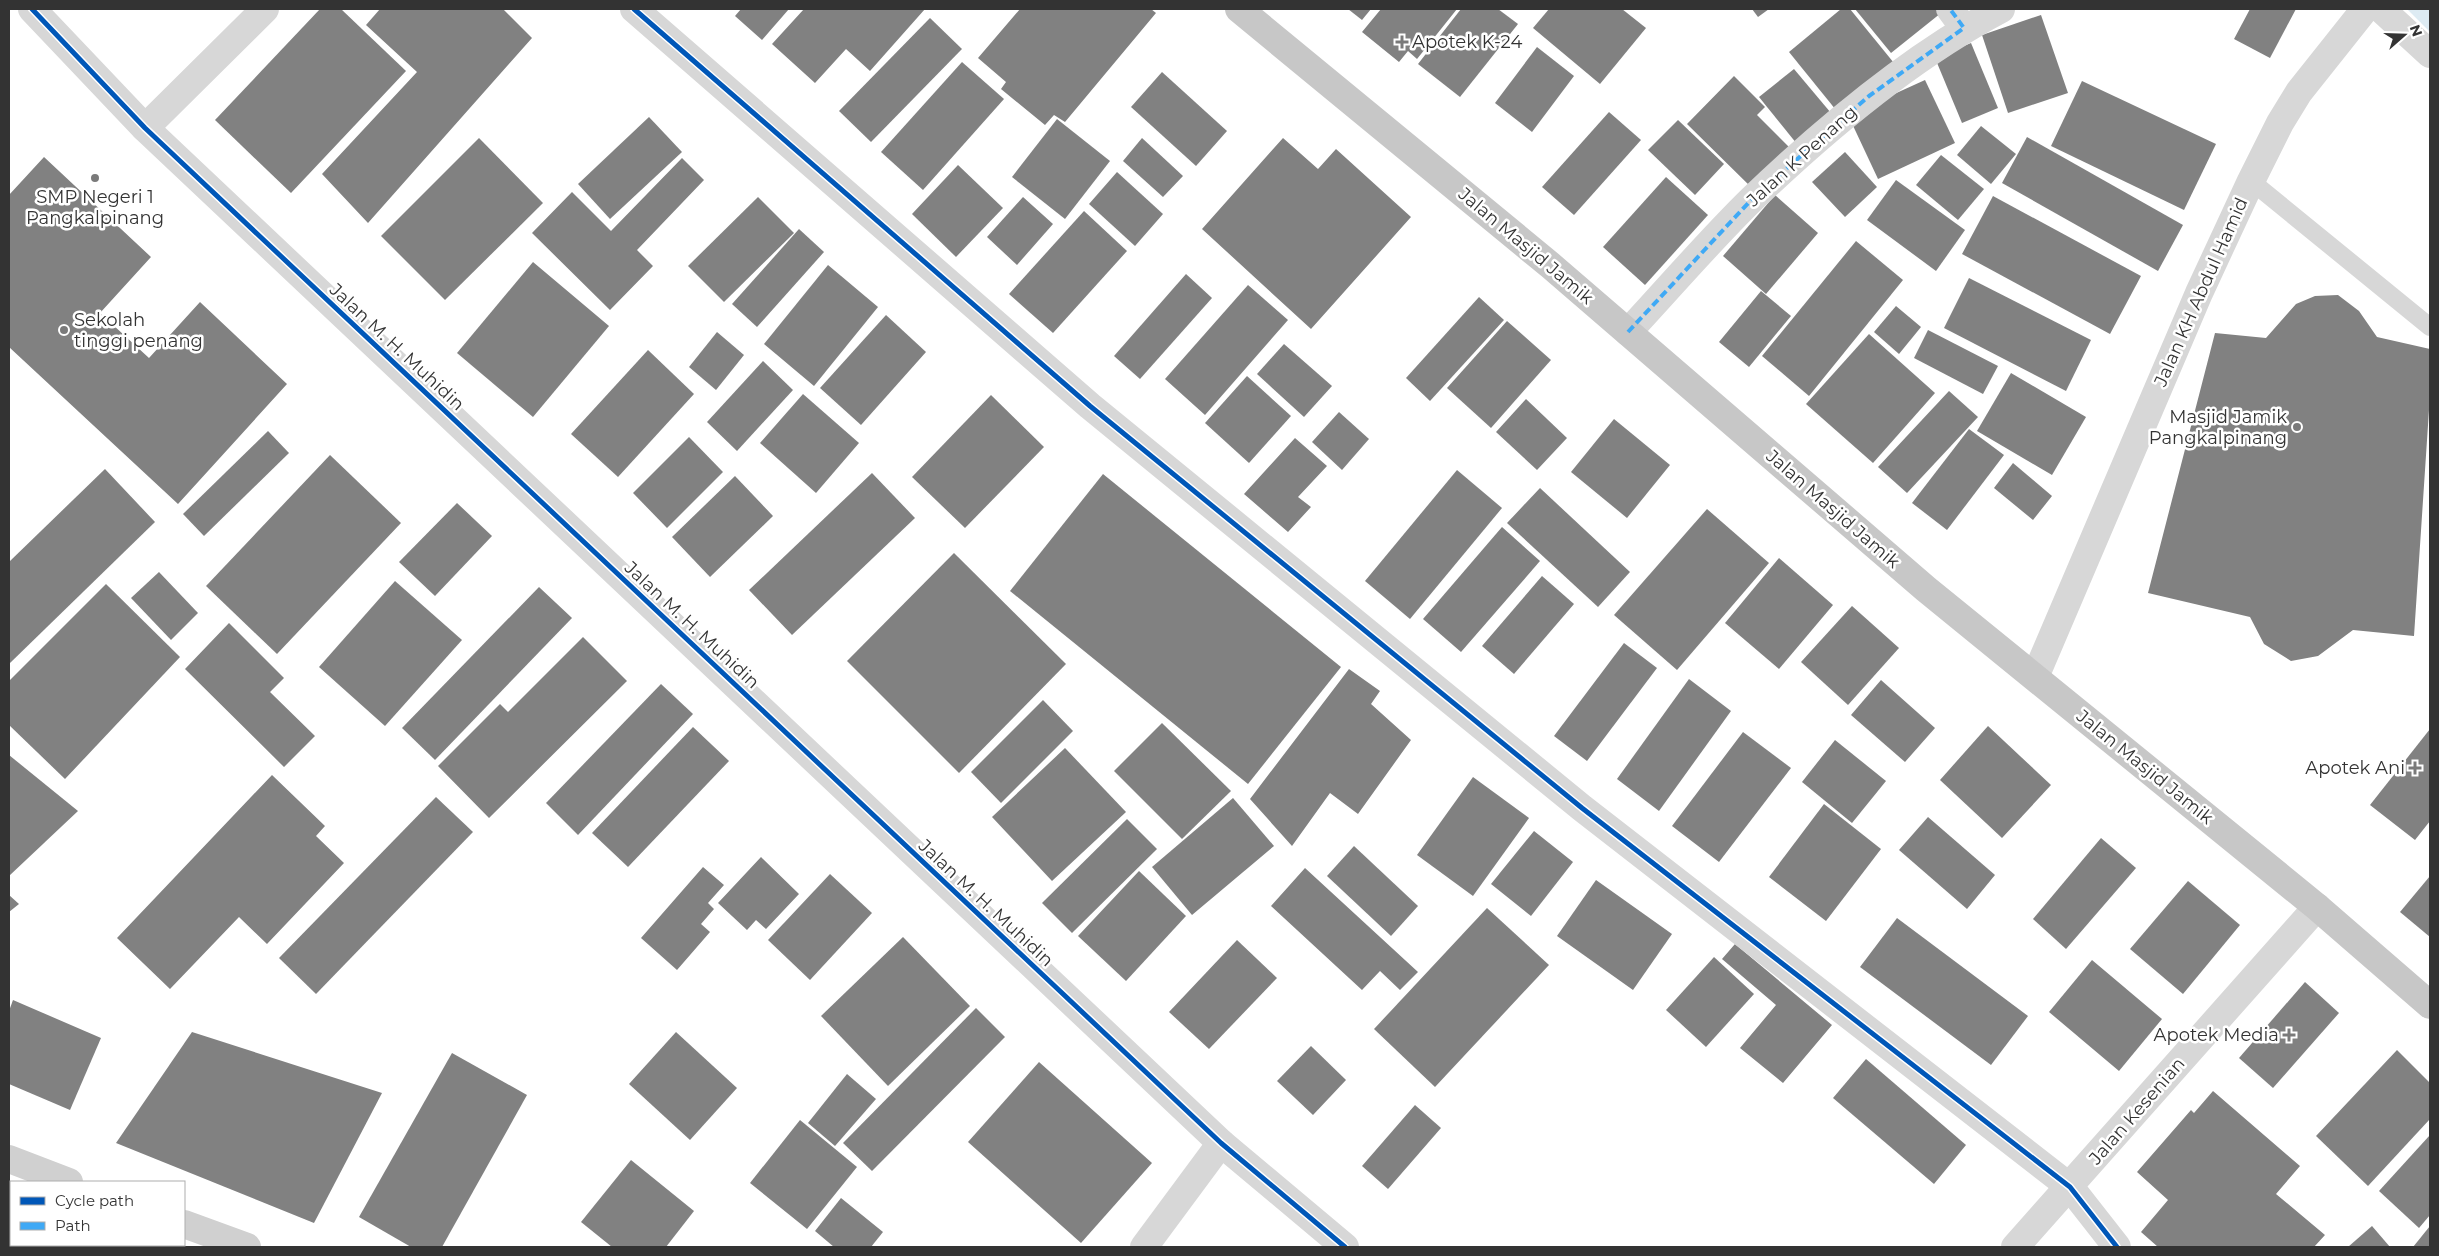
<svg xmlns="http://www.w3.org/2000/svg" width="2439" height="1256" font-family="Montserrat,sans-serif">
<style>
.water{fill:#ddebf3}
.building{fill:#818181}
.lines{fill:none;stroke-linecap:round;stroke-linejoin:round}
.service{stroke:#d7d7d7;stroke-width:18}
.minor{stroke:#d7d7d7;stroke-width:28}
.secondary{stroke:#d0d0d0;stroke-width:28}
.trunk{stroke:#c7c7c7;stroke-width:28}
.quiet{stroke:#3fa9f5;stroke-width:4;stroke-dasharray:8 4;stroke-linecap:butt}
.cycleway-casing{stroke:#fff;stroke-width:8}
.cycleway{stroke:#0057b8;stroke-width:5}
.poi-dot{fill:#7a7a7a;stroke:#fff;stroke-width:2}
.labels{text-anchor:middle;stroke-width:5;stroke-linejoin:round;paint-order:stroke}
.poi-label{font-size:18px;fill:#333;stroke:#fff;text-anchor:end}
.street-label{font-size:18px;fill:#333;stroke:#fff}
</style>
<rect width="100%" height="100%" fill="#fff"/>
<path class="water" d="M2407 9H2430V32Z"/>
<g class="building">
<path d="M320 9H341L406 71 291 193 215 120Z"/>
<path d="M380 9H503L532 38 368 223 322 174 417 72 366 25Z"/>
<path d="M741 9H789L762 40 735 16Z"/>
<path d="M804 9H925L870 71 846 49 815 83 772 44Z"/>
<path d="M1020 9H1151L1156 13 1065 122 1054 115 1045 125 1001 89 1006 82 978 58Z"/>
<path d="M1348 9H1371L1362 20Z"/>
<path d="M1381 9H1457L1417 59 1408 51 1399 62 1362 32Z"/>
<path d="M1461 9H1498L1518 24 1460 97 1418 64Z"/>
<path d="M1549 9H1622L1646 28 1600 84 1533 28Z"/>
<path d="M1752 9H1769L1758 17Z"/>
<path d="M1841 9H1850L1898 68 1840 115 1789 52Z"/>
<path d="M1855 9H1938L1941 13 1891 53Z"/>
<path d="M2250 9H2296L2270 58 2234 39Z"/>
<path d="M2041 15 2068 93 2008 113 1982 35Z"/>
<path d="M930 18 962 49 871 142 839 111Z"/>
<path d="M1971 43 1998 108 1962 123 1935 58Z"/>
<path d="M1537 47 1574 76 1532 132 1495 103Z"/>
<path d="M962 62 1004 99 923 190 881 152Z"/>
<path d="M1794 69 1836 119 1801 149 1759 97Z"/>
<path d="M1162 72 1227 131 1196 166 1131 107Z"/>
<path d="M1734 76 1765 107 1757 115 1793 151 1754 190 1687 124Z"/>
<path d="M1925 80 1955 143 1878 179 1848 115Z"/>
<path d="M2082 81 2216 144 2184 210 2051 146Z"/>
<path d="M1609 112 1641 140 1574 215 1542 187Z"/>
<path d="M649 117 682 152 610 219 578 184Z"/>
<path d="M1057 119 1110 161 1065 219 1012 177Z"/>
<path d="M1678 120 1724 164 1695 195 1648 150Z"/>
<path d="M1981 126 2016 154 1991 184 1957 155Z"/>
<path d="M2027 137 2183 225 2158 271 2002 183Z"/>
<path d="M479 138 543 203 445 300 381 236Z"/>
<path d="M1142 138 1183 176 1163 197 1123 161Z"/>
<path d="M1283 138 1318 169 1336 149 1411 217 1311 329 1202 229Z"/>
<path d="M1845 152 1877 187 1845 217 1812 182Z"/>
<path d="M1941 155 1984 189 1958 220 1916 185Z"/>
<path d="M44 157 151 257 100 313 149 358 200 302 287 384 178 504 9 347V195Z"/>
<path d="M682 158 704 180 637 250 653 266 610 310 532 233 572 192 611 231Z"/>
<path d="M958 165 1003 208 956 257 912 214Z"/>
<path d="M1117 172 1163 214 1135 246 1089 204Z"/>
<path d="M1666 177 1708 215 1645 285 1603 247Z"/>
<path d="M1896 180 1965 230 1936 271 1867 220Z"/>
<path d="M1775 195 1818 233 1766 294 1723 256Z"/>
<path d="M1993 196 2141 276 2110 334 1962 254Z"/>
<path d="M758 197 794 233 724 302 688 266Z"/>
<path d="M1023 197 1053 224 1017 265 987 237Z"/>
<path d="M1084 211 1127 251 1053 333 1009 294Z"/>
<path d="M799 229 824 252 757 327 732 304Z"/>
<path d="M1856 241 1903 280 1809 396 1762 356Z"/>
<path d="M533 262 609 326 533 417 457 353Z"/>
<path d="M828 265 878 307 814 386 764 344Z"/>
<path d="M1186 274 1212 298 1140 379 1114 356Z"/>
<path d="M1969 278 2091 340 2066 391 1944 328Z"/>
<path d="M1248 285 1288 320 1205 415 1165 379Z"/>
<path d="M1761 291 1791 316 1749 367 1719 342Z"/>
<path d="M2338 295 2359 311 2377 337 2430 349V395L2414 636 2353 630 2318 656 2291 661 2264 644 2250 617 2148 593 2215 333 2266 338 2296 304 2315 296Z"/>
<path d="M1479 297 1504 320 1430 401 1406 378Z"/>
<path d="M1896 306 1921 327 1899 354 1874 332Z"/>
<path d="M886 315 926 352 861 425 820 388Z"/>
<path d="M1507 321 1551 360 1491 428 1447 388Z"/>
<path d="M1928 330 1998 366 1983 394 1914 358Z"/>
<path d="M717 332 744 355 716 390 689 367Z"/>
<path d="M1869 334 1935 393 1873 463 1806 404Z"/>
<path d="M1284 344 1332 386 1304 417 1257 374Z"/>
<path d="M648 350 694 394 618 477 571 434Z"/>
<path d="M763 361 793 390 737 451 707 422Z"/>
<path d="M2011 373 2086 417 2052 475 1977 431Z"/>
<path d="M1247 376 1291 416 1249 463 1205 423Z"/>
<path d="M1949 391 1978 417 1907 493 1878 467Z"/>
<path d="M803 394 859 443 816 493 760 443Z"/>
<path d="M991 395 1044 447 965 528 912 477Z"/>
<path d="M1526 399 1567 438 1537 470 1496 432Z"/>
<path d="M1339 412 1369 439 1342 470 1312 442Z"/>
<path d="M1614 419 1670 465 1627 518 1571 472Z"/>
<path d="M1969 429 2004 455 1947 530 1912 503Z"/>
<path d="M268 431 289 453 204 536 183 514Z"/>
<path d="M689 437 723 472 667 528 633 493Z"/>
<path d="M1295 438 1327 466 1298 497 1311 507 1288 532 1244 494Z"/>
<path d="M330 455 401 523 277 654 206 586Z"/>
<path d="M2013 463 2052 496 2033 520 1994 488Z"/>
<path d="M105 469 155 522 9 664V562Z"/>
<path d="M1457 470 1502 508 1410 619 1365 581Z"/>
<path d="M872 473 915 518 792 635 749 590Z"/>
<path d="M1103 474 1341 667 1248 784 1010 591Z"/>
<path d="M735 476 773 516 710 577 672 537Z"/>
<path d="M1540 488 1630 572 1598 607 1507 523Z"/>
<path d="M457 503 492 536 435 596 399 562Z"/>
<path d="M1707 509 1769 563 1677 670 1614 615Z"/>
<path d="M1502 527 1540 561 1461 652 1423 619Z"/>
<path d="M954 553 1066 664 959 773 847 661Z"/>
<path d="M1779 558 1833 605 1779 669 1725 623Z"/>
<path d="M159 572 198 613 171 640 131 598Z"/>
<path d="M1542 576 1574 604 1514 674 1482 646Z"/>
<path d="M395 581 462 640 385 726 319 667Z"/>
<path d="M106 584 180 657 65 779 9 725V681Z"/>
<path d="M539 587 572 618 435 760 402 728Z"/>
<path d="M1852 606 1899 648 1848 705 1801 662Z"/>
<path d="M229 623 284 678 270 692 315 736 284 767 185 669Z"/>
<path d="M583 637 627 681 489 818 438 766 500 704 508 712Z"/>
<path d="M1624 643 1657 668 1587 761 1554 736Z"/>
<path d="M1349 669 1380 691 1371 704 1411 740 1358 814 1330 793 1292 846 1250 799Z"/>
<path d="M1689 679 1731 711 1659 811 1617 779Z"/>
<path d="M1881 680 1935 728 1905 762 1851 715Z"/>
<path d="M661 684 693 714 578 835 546 803Z"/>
<path d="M1043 700 1073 731 1001 803 971 772Z"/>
<path d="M1162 723 1231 791 1182 839 1114 771Z"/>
<path d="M1988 726 2051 785 2002 838 1940 780Z"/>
<path d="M693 727 729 761 628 867 592 833Z"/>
<path d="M2430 729V821L2415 840 2370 805Z"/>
<path d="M1743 732 1791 768 1719 862 1672 826Z"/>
<path d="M1835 740 1886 781 1852 823 1802 782Z"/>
<path d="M1065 748 1126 812 1052 881 992 817Z"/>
<path d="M9 755 78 811 9 876Z"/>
<path d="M272 775 325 826 316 836 344 863 267 944 239 917 170 989 117 938Z"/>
<path d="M1473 777 1529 818 1473 896 1417 855Z"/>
<path d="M436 797 473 832 316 994 279 958Z"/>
<path d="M1233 798 1274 846 1192 915 1152 867Z"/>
<path d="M1824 804 1881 849 1826 921 1769 877Z"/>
<path d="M1928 817 1995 875 1967 909 1899 850Z"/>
<path d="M1127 819 1157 849 1072 933 1042 903Z"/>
<path d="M1534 831 1573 862 1531 916 1491 884Z"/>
<path d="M2101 838 2136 868 2066 949 2033 919Z"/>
<path d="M1354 846 1418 906 1391 936 1327 876Z"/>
<path d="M761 857 799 894 766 929 756 920 747 930 718 903Z"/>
<path d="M703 867 724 885 708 903 714 909 701 924 710 932 677 970 641 938Z"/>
<path d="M1305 868 1418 972 1400 990 1380 971 1362 990 1271 906Z"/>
<path d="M1139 871 1186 916 1126 981 1078 936Z"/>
<path d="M830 874 872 913 810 980 768 940Z"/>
<path d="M2430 876V937L2400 912Z"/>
<path d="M1596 880 1672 934 1633 990 1557 936Z"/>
<path d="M2188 881 2240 925 2183 994 2130 949Z"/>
<path d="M9 895 19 904 9 912Z"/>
<path d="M1487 908 1549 965 1435 1087 1374 1029Z"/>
<path d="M1897 918 2028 1016 1991 1065 1860 967Z"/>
<path d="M903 937 970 1006 888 1086 821 1016Z"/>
<path d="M1237 940 1277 978 1209 1049 1169 1012Z"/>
<path d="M1735 944 1832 1025 1783 1083 1740 1048 1776 1005 1722 959Z"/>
<path d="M1714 957 1754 994 1706 1047 1666 1010Z"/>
<path d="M2092 960 2162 1019 2119 1071 2049 1012Z"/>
<path d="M2305 982 2339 1013 2273 1088 2239 1058Z"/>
<path d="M13 1000 101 1038 70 1110 9 1084V1011Z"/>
<path d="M976 1008 1005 1037 872 1171 843 1143Z"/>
<path d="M192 1032 382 1093 314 1223 116 1143Z"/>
<path d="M676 1032 737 1088 690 1140 629 1084Z"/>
<path d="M1311 1046 1346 1080 1313 1115 1277 1081Z"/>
<path d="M2397 1050 2430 1083V1119L2368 1186 2316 1136Z"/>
<path d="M452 1053 527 1095 442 1247H411L359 1217Z"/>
<path d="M1866 1059 1966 1145 1934 1184 1833 1098Z"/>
<path d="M1039 1062 1152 1163 1081 1243 968 1142Z"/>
<path d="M847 1074 876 1099 835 1146 808 1123Z"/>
<path d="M2213 1091 2300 1166 2276 1194 2325 1235 2314 1247H2158L2141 1232 2168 1200 2137 1172 2191 1110 2194 1113Z"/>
<path d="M1415 1105 1441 1128 1388 1189 1362 1166Z"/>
<path d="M800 1120 857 1167 807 1229 750 1183Z"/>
<path d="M2430 1135V1215L2419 1228 2379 1191Z"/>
<path d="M631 1160 694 1211 666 1247H612L581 1222Z"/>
<path d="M841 1198 883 1232 871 1247H834L815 1231Z"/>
<path d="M2372 1226 2390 1247H2348Z"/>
<path d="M2430 1226V1247H2413Z"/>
</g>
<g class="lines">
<g class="service">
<path d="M2251 181 2430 327"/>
<path d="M9 1229 11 1224"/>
</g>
<g class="minor">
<path d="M32 9 145 128 1221 1143 1345 1247"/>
<path d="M634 9 1090 406 1582 808 2070 1187 2117 1247"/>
<path d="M1950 9 1964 28"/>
<path d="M2381 9 2430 54"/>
<path d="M145 128 265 9"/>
<path d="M1628 332C1669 288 1709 241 1752 199 1825 129 1912 56 2001 9"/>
<path d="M2035 677 2199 293 2251 181 2280 123 2299 92 2365 9"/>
<path d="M1144 1247 1221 1143"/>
<path d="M2015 1247 2317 907"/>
</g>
<g class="secondary">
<path d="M9 1159 69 1182"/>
<path d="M184 1224 247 1247"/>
</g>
<path class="trunk" d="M1239 9 1550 265 1926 589 2317 907 2430 1005"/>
<path class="quiet" d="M1628 332 1752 199 1869 96 1964 28 1950 9"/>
<defs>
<g id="cycleway">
<path d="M32 9 145 128 1221 1143 1345 1247"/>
<path d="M634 9 1090 406 1582 808 2070 1187 2117 1247"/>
</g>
</defs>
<use href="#cycleway" class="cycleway-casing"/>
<use href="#cycleway" class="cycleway"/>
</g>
<g class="poi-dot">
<path d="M1399.5 34.5h5v5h5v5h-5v5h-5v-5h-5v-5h5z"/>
<circle cx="95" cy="178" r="5"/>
<circle cx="64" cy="330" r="5"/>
<circle cx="2297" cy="427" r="5"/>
<path d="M2412.5 760.5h5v5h5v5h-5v5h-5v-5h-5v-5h5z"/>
<path d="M2286.5 1027.5h5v5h5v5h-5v5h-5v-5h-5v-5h5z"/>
</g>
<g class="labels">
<g class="poi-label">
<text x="1412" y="48" text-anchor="start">Apotek K-24</text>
<text x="95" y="203" text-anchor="middle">SMP Negeri 1<tspan x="95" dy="21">Pangkalpinang</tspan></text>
<text x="74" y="326" text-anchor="start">Sekolah<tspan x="74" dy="21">tinggi penang</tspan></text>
<text x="2287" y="423">Masjid Jamik<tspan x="2287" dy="21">Pangkalpinang</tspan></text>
<text x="2405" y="774">Apotek Ani</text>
<text x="2279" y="1041">Apotek Media</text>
</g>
<g class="street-label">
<text transform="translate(1802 156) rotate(-42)" y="6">Jalan K Penang</text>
<text transform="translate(1526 246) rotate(40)" y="6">Jalan Masjid Jamik</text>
<text transform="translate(2201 292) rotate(-66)" y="6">Jalan KH Abdul Hamid</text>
<text transform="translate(397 347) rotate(43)" y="6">Jalan M. H. Muhidin</text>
<text transform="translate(1833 509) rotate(41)" y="6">Jalan Masjid Jamik</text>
<text transform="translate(692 625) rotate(43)" y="6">Jalan M. H. Muhidin</text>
<text transform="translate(2145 767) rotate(39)" y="6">Jalan Masjid Jamik</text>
<text transform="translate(986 903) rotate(43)" y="6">Jalan M. H. Muhidin</text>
<text transform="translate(2137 1111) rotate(-49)" y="6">Jalan Kesenian</text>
</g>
</g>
<rect width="2439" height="1256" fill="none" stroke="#333333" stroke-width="20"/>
<rect x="10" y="1181" width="175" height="65" fill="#ffffff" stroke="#adadad"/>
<rect x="20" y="1197" width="25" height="8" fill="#0057b8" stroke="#adadad"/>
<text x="55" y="1206" font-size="15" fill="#333333">Cycle path</text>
<rect x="20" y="1222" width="25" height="8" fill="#3fa9f5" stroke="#adadad"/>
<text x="55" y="1231" font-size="15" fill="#333333">Path</text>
<g transform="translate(2404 35) rotate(70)" stroke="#ffffff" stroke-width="4" paint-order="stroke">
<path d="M0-4L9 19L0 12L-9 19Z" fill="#333333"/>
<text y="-8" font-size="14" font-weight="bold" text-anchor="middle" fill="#333333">N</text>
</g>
</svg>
